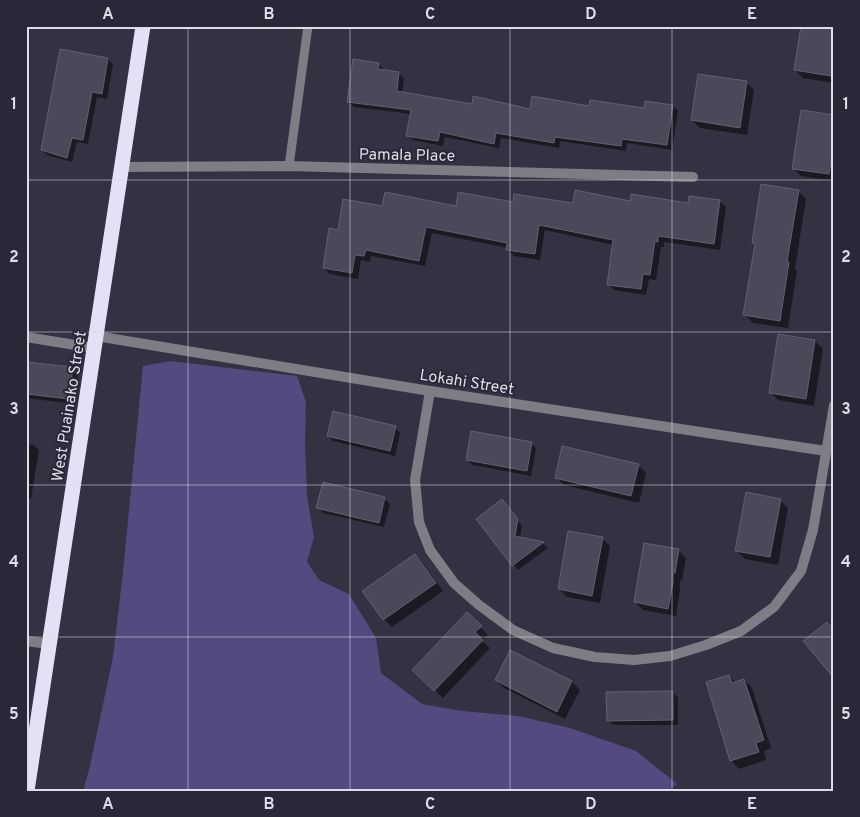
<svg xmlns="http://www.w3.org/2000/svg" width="860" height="817" font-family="Overpass,sans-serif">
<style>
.green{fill:#544a7f}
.shadow{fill:#0007}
.building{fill:#4b485a;stroke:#615f71}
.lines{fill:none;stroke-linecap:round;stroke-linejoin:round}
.lane{stroke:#7e7d85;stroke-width:9}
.street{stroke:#7e7d85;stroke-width:10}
.highway{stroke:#e3e1f6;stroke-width:15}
.grid{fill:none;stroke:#dddce7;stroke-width:1;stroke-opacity:0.55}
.labels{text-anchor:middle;stroke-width:4;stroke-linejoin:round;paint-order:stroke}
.street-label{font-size:16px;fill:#dddce7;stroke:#2a2838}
.neatline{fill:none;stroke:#dddce7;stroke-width:2}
.grid-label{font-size:16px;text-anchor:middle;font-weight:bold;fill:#dddce7}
</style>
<rect width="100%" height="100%" fill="#343242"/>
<path class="green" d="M170 361 297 376 306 402 305 443 307 496 314 537 307 562 319 580 349 594 376 638 381 673 422 704 462 711 518 716 570 728 636 751 677 784 667 791H83L90 766 113 657 123 572 143 366Z"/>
<g class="shadow">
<path d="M834 26V83L803 78 795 70Z"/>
<path d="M61 51 108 59 113 64 107 99 97 97 88 144 77 142 72 162 47 155 42 150Z"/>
<path d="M378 64 383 69V71L398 73 404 78 402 93 473 106 531 111 590 107 645 109 673 106 678 111 672 150 627 143 626 151 560 141 559 148 501 138 499 148 445 137 443 146 413 140 408 135 411 114 354 107 349 102Z"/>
<path d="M746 82 754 90 747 135 700 128 692 120Z"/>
<path d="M834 116V181L801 176 793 168Z"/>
<path d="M798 191 806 199 795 269 797 271 788 328 753 323 745 315 756 245 754 243Z"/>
<path d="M720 201 726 207 720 250 664 242V247H661L656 280 649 279 646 295 614 290 608 284 613 245 545 230 540 260 514 256 508 250V248L432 233 425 266 371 256 370 262 361 260 358 279 330 274 324 268 339 231 383 207H457L514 204 631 203 689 204Z"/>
<path d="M815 341 823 349 814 406 778 400 770 392Z"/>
<path d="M26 363 72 368 78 374 74 404 26 398Z"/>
<path d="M395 427 400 433 395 456 333 441 328 436Z"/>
<path d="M531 443 536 448 531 476 473 465 467 460Z"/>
<path d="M26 444 34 445 39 450 31 499H26Z"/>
<path d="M638 465 646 473 639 503 564 485 556 477Z"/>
<path d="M324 484 385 499 390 504 384 527 323 513 318 507Z"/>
<path d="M780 500 788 508 778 565 745 559 737 551Z"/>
<path d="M507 506 522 526 520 538 543 543 548 548 518 570 478 520Z"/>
<path d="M602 538 610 546 600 603 567 597 559 589Z"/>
<path d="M678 550 686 558 682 580 680 581V590L676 616 643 610 635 602Z"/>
<path d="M415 555 423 563 443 591 392 627 384 619Z"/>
<path d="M467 614 488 635 482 641 490 648 443 698 414 670Z"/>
<path d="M510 652 572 682 580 690 565 719 504 688 496 680Z"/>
<path d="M729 676 736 683 744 680 752 688 771 748 764 751 766 760 739 769 732 761 707 683Z"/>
<path d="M673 692 678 698V725H613L608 720Z"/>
</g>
<g class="building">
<path d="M801 26H834V60L831 76 794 70Z"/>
<path d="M60 49 108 58 102 94 92 92 83 140 72 138 67 158 41 150Z"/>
<path d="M353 59 379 63 378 69 399 72 397 91 472 104 473 96 530 109 532 96 589 106 590 100 644 108 645 101 673 105 667 145 622 139 621 146 555 137 554 143 496 133 494 144 440 132 438 141 406 136 411 110 347 102Z"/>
<path d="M698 74 747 81 740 128 691 120Z"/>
<path d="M801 110 834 115V144L829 174 792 169Z"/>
<path d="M761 184 799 190 787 262H789L780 321 743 315 755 244 752 243Z"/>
<path d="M575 190 630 201 631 194 688 203 689 196 720 200 714 244 658 236V242L655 241 650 275 643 274 641 289 607 285 613 240 539 225 535 254 506 250 507 243 426 227 419 261 366 250 364 256 355 255 352 273 323 268 329 228 338 230 343 199 382 206 385 192 456 206 458 192 513 202 514 194 573 203Z"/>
<path d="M778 334 815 340 806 399 769 393Z"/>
<path d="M26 362 73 367 69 399 26 394Z"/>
<path d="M333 411 396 426 390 451 327 436Z"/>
<path d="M471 431 532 442 527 471 466 460Z"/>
<path d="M562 446 639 464 631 496 555 478Z"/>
<path d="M323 482 385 497 379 523 316 508Z"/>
<path d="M746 492 781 499 770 557 735 551Z"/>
<path d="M502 499 518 519 515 536 544 542 512 566 476 519Z"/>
<path d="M568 531 603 537 592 596 558 589Z"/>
<path d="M644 543 679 549 675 573H673V582L668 609 634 602Z"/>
<path d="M415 554 436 583 383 620 362 591Z"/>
<path d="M467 612 482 626 475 632 483 640 434 691 412 670Z"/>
<path d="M827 622 834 630V678L803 641Z"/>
<path d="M510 650 572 681 557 712 495 680Z"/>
<path d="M729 675 732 683 744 679 764 740 756 743 759 752 730 761 706 682Z"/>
<path d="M673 691V720L607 721 606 692Z"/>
</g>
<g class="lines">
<path class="lane" d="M289 166 308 26"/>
<g class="street">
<path d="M121 167 289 166 693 177"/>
<path d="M96 336 430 391 826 451"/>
<path d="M26 337 94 348"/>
<path d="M430 391 415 480 419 522 430 550 454 583 479 605 513 630 553 648 595 657 634 660 670 656 706 645 741 631 774 607 801 571 813 530 834 405"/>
<path d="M26 641 49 644"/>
</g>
<path class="highway" d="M27 791 143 26"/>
</g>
<path class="grid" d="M188 26V791M350 26V791M510 26V791M672 26V791M26 180H834M26 332H834M26 485H834M26 637H834"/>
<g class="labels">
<g class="street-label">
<text transform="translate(407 154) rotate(1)" y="6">Pamala Place</text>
<text transform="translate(467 381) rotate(9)" y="6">Lokahi Street</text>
<text transform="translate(68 406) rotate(-81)" y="6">West Puainako Street</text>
</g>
</g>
<rect width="860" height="817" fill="none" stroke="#2a2838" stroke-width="55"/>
<rect x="28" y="28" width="804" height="762" class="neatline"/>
<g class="grid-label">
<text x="108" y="19">A</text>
<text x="269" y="19">B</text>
<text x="430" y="19">C</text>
<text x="591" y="19">D</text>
<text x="752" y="19">E</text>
<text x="14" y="109">1</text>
<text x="846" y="109">1</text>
<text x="14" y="262">2</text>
<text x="846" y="262">2</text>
<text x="14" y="414">3</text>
<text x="846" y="414">3</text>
<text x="14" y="567">4</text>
<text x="846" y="567">4</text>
<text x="14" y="719">5</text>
<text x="846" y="719">5</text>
<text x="108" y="809">A</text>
<text x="269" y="809">B</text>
<text x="430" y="809">C</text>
<text x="591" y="809">D</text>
<text x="752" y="809">E</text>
</g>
</svg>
